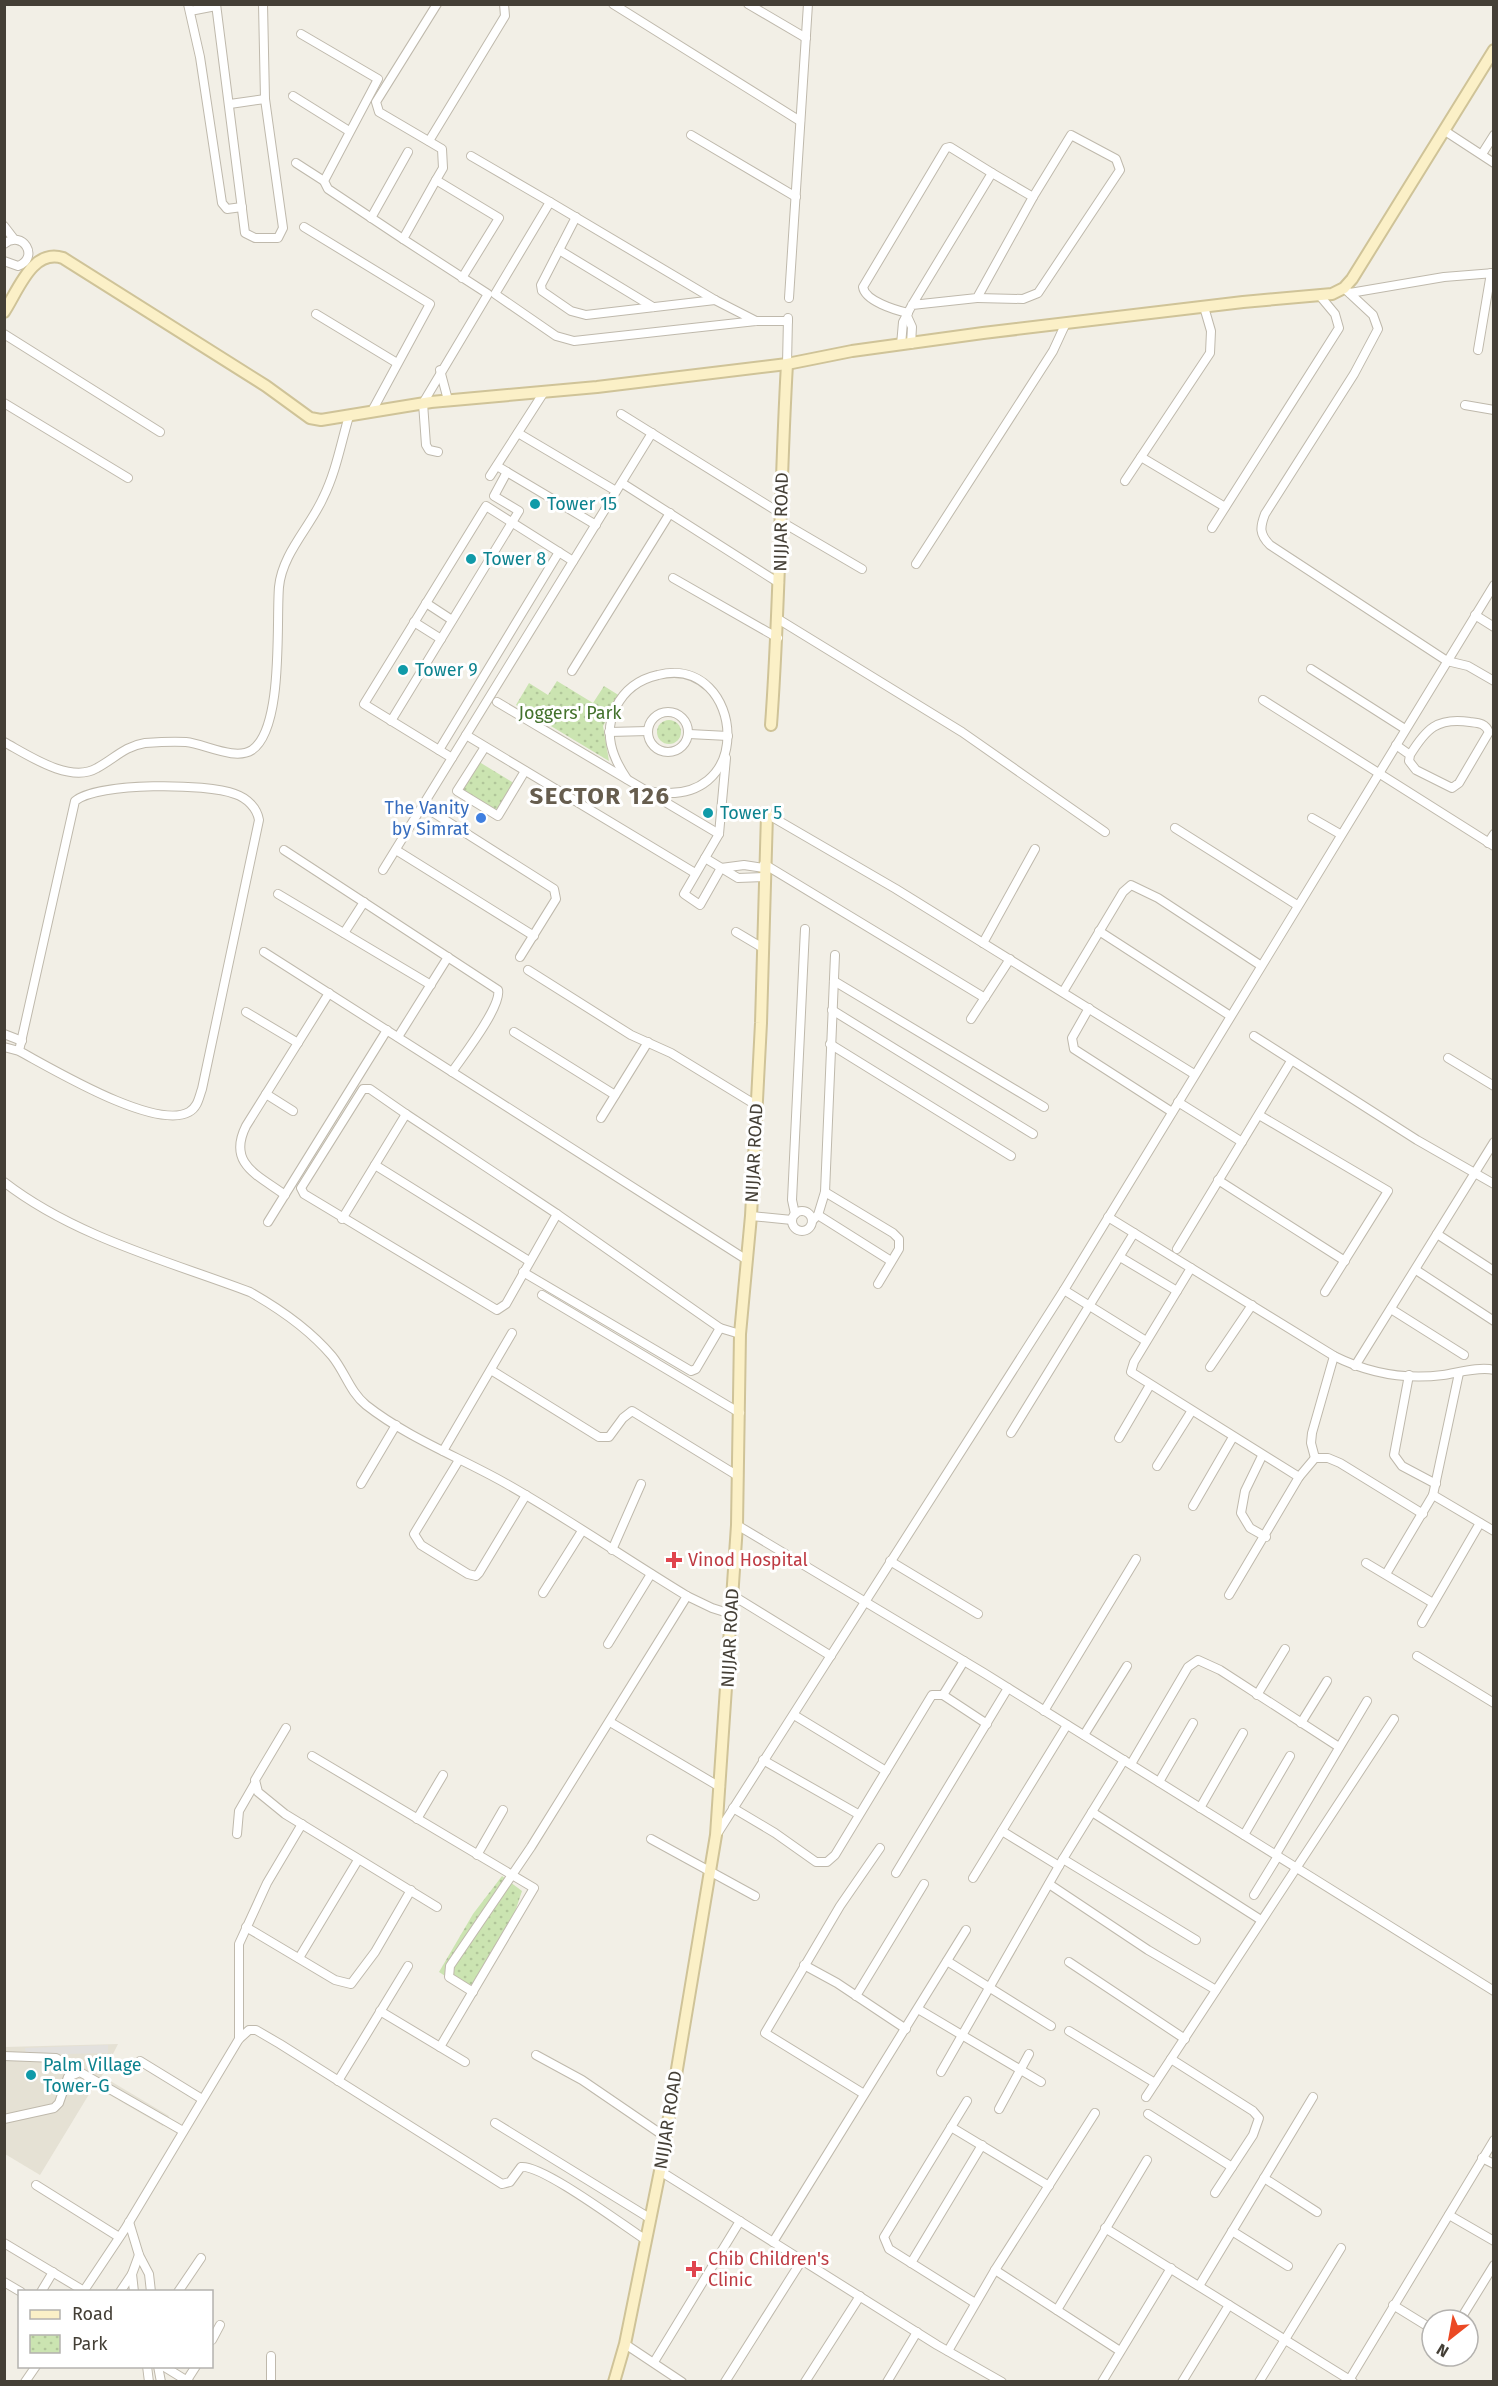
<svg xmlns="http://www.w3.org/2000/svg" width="1498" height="2386" font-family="'Fira Sans',sans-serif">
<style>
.residential{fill:#e5e1d4}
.park{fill:url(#park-dots)}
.parking{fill:#e3e1de}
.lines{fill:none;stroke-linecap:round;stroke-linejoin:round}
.street-casing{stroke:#bfb9ac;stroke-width:10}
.secondary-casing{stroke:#cfc398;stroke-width:14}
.street{stroke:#fff;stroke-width:8}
.secondary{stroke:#fbf0c7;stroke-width:10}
.culture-dot{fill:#0f9aa8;stroke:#fff;stroke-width:2}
.shop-dot{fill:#3f7fe0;stroke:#fff;stroke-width:2}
.health-dot{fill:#e0444e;stroke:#fff;stroke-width:2}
.labels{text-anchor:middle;stroke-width:6;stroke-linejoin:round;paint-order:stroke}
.culture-label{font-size:18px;fill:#0d838f;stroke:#fff;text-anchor:start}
.street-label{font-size:18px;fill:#443f36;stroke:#fff}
.park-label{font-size:18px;fill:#44722d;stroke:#fff}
.shop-label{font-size:18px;fill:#366cbe;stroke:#fff;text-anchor:end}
.health-label{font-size:18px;fill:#be3a42;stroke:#fff;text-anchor:start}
.district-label{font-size:24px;font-weight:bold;letter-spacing:1.5px;fill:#665d4e;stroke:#fff}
</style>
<defs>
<pattern id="park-dots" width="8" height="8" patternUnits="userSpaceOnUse" patternTransform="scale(1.5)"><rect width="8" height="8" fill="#cbe4b1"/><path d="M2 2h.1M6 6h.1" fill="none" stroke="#b0c599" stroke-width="1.8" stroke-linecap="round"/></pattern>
</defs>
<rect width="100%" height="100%" fill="#f2efe6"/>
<path class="residential" d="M118 2044 102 2076 169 2116 163 2126 94 2086 40 2175 5 2154V2047Z"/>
<g class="park">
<path d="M557 681 593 703 604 686 620 696 603 726 609 761 516 705 529 683 548 695Z"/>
<circle cx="669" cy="732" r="12"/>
<path d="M476 760 517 785 498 816 457 791Z"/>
<path d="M502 1876 522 1891 515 1912 468 1991 439 1972 473 1914Z"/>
</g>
<path class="parking" d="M108 2045V2053L26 2055 25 2048Z"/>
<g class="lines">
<defs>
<g id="street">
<path d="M188 4 200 57 222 203 227 209 242 207"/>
<path d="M216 4 245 233 255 238H278L283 228 265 99 263 4"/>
<path d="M613 4 800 121"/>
<path d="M748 4 806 38"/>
<path d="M190 11 216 6"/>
<path d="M301 34 378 79 324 181 328 189 403 239"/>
<path d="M293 96 349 131"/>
<path d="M230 104 265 99"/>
<path d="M1445 131 1494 163"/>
<path d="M691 135 796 197"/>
<path d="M429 141 505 16 504 4"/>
<path d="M1482 154 1494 135"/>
<path d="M471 156 550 202"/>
<path d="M296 163 324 181"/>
<path d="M436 180 443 168 442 149 379 112 376 102 437 4"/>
<path d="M576 217 541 285 542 291 571 311 586 315 715 300"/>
<path d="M371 218 408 152"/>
<path d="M4 226 14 239"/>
<path d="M304 227 430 304 372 411"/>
<path d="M4 244C23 229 40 258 18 266L4 261"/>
<path d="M559 250 653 307"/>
<path d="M1344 288 1373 315 1378 329 1354 374 1265 514C1260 527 1259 534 1270 545L1447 661 1468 666 1494 681"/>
<path d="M1350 293 1444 277 1494 273"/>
<path d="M789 298 808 4"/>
<path d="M977 298 1023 299 1038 293 1120 170 1116 159 1071 135 1033 197"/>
<path d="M908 313C895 310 865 301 863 287L946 148 950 147 992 173"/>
<path d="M316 314 397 363"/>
<path d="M907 316 912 327 911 344"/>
<path d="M756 321 715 300 550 202 495 294 556 336 574 341 756 321H788"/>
<path d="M4 334 160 432"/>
<path d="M901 345 903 322 912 305 992 173 1033 197 977 298 912 305"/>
<path d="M1478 350 1491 273"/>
<path d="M787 364 788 318"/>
<path d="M440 370 448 400"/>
<path d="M4 403 128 478"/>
<path d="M1465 405 1494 410"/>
<path d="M621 414 780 513"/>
<path d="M518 433 616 491"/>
<path d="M438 452 429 450 426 445 423 403 488 294 403 239 436 180 499 218 462 278"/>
<path d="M1141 457 1225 507"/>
<path d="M497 466 596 525"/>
<path d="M490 476 544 392"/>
<path d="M1125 481 1210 353 1211 331 1204 307"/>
<path d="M622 483 779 583"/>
<path d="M780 521 862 569"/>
<path d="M1212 528 1339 328 1335 314 1320 296"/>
<path d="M916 564 1053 351 1065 325"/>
<path d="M673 578 778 638"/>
<path d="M426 603 452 620"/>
<path d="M1475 615 1494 627"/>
<path d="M778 619 962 732 1105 832"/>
<path d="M414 622 441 639"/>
<path d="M1311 669 1405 729"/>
<path d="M572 671 670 513"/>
<path d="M1263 700 1494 846"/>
<path d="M497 702 719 834"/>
<circle cx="668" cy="732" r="20"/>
<path d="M391 721 519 511 494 496 507 472"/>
<path d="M609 732 648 731"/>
<path d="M689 734 728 736"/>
<path d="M466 735 695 873"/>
<path d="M4 742C28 755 70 784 97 768 114 759 125 746 145 743 158 742 173 741 186 742 205 744 235 761 252 750 284 728 276 622 279 587 282 554 310 527 323 498 336 472 341 443 349 416"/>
<path d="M1396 745 1410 755C1426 729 1437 717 1470 722 1479 723 1485 723 1489 732L1459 783 1452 788 1416 770 1409 761 1410 755"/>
<path d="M485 747 457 791 498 816 525 771"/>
<path d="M439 750 559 552"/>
<path d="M452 758 364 704 486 506 573 561"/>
<path d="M726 758 719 834 684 894 700 905 721 868 744 865 764 868"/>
<path d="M627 779C612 757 603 733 616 707 625 689 640 679 658 675 745 653 761 817 644 790"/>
<path d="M423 806 554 889 556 899 520 957"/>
<path d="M767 814 896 889 1194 1074"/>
<path d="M1312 818 1340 834"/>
<path d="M1175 828 1297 905"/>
<path d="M1488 843 1494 834"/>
<path d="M284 850 498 990C502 1006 463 1056 452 1072"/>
<path d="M396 850 534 936"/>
<path d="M705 858 738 878 764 877"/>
<path d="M764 864 985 998"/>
<path d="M383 870 652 433"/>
<path d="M278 894 431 985"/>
<path d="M1099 931 1229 1015"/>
<path d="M736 932 763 948"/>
<path d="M344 933 364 902"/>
<path d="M983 943 1035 849"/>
<path d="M264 952 747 1260"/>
<path d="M528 970 631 1035 671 1053 756 1105"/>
<path d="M834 981 1044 1107"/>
<path d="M1063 992 1123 892 1131 885 1158 898 1260 965"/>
<path d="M1089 1008 1072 1038 1074 1049 1172 1112"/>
<path d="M832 1010 1033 1134"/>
<path d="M246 1012 298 1043"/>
<path d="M971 1019 1010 959"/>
<path d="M514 1032 615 1095"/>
<path d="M4 1034 22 1041"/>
<path d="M1254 1036 1417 1140 1494 1184"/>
<path d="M398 1037 448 957"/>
<path d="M830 1044 1011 1156"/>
<path d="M4 1047 19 1051C51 1068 155 1131 189 1112 198 1107 199 1097 202 1089L259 820C257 808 247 798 235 794 207 783 98 782 75 801L19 1051"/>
<path d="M1448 1058 1494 1086"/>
<path d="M266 1094 293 1111"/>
<path d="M1178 1102 1242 1142"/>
<path d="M406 1114 370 1089H363L301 1188 304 1194 497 1310 506 1304 557 1214"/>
<path d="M1259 1115 1388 1191 1325 1292"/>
<path d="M601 1118 648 1042"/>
<path d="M375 1165 529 1261"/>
<path d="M1218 1180 1345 1261"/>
<path d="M4 1182C75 1237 168 1261 250 1292 280 1309 310 1330 332 1356 345 1372 350 1392 366 1405 408 1438 459 1457 505 1483 567 1518 626 1559 687 1596L712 1608 731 1614"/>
<path d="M825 1192 893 1233 899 1239V1249L878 1284"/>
<path d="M285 1195C258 1175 227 1164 246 1126L329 993"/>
<circle cx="802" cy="1221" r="10"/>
<path d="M795 1214 792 1200 805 929"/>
<path d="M818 1215 891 1261"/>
<path d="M751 1216 792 1220"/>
<path d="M1108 1217 1334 1356C1368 1373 1404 1380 1443 1375 1457 1373 1480 1366 1494 1370"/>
<path d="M342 1219 406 1114 557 1214 720 1328 740 1334"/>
<path d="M812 1221 818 1215 825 1192 835 955"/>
<path d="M268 1222 387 1030"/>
<path d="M1437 1234 1494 1271"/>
<path d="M1177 1249 1291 1061"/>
<path d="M1120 1257 1177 1291"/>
<path d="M1191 1268 1134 1362 1131 1372 1299 1477"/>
<path d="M1416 1270 1494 1321"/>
<path d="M523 1272 691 1371 696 1369 720 1328"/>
<path d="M1064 1290 1146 1341"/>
<path d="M542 1295 740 1413"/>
<path d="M1391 1309 1464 1355"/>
<path d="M1355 1366 1494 1142"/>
<path d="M1210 1367 1252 1305"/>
<path d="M491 1370 599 1437H609L623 1418 632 1411 738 1476"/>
<path d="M1409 1375 1394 1455 1402 1466 1436 1484"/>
<path d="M1011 1433 1134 1233"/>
<path d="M1119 1438 1150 1385"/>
<path d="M443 1451 512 1333"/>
<path d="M1262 1456 1245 1491 1241 1513 1250 1528 1266 1537"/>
<path d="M1315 1458 1311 1443 1312 1433 1334 1356"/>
<path d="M459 1460 414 1534 421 1545 468 1574 476 1576 479 1573 526 1495"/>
<path d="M1157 1466 1191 1412"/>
<path d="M361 1484 396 1425"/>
<path d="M1433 1495 1494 1531"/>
<path d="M1193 1506 1233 1437"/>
<path d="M737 1525 984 1673 1494 1991"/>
<path d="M612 1550 641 1484"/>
<path d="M890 1561 978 1614"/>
<path d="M1366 1563 1433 1603"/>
<path d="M1386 1574 1433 1495 1459 1373"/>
<path d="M543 1593 582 1531"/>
<path d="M732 1595 831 1656"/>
<path d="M1229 1595 1299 1477 1315 1458H1328L1340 1463 1423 1514"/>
<path d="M1422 1623 1480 1523"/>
<path d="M608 1644 651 1574"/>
<path d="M1417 1656 1494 1703"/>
<path d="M943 1695 964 1661"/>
<path d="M1257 1695 1285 1649"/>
<path d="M1044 1711 1136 1559"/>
<path d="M794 1715 886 1771"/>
<path d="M610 1722 720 1787"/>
<path d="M1301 1723 1327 1681"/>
<path d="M286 1728 255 1780 258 1792 285 1814 437 1907"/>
<path d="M1084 1735 1127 1666"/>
<path d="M312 1756 534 1888 440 2047"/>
<path d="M763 1760 858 1814"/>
<path d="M1131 1764 1188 1667 1198 1660 1220 1670 1339 1747"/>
<path d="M1159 1782 1193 1723"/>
<path d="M733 1808 775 1833 816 1862H827L835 1855 932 1695H943L987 1724"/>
<path d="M1200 1808 1243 1733"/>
<path d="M1092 1812 1261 1920"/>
<path d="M417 1819 443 1775"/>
<path d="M1002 1831 1059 1866"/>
<path d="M237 1834 239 1811 254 1785"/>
<path d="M717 1834 1064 1290 1494 585"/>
<path d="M1244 1835 1290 1756"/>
<path d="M651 1839 755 1896"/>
<path d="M1276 1854 1367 1701"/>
<path d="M477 1855 503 1810"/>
<path d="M1063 1859 1196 1940"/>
<path d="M896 1873 1008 1688"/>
<path d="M973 1878 1067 1725"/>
<path d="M1049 1884 1148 1950 1216 1990"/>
<path d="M1254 1895 1278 1856"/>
<path d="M246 1927 335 1980 351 1984 375 1952 411 1890"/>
<path d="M299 1958 358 1860"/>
<path d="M947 1961 1051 2026"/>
<path d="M1069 1962 1185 2039"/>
<path d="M804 1965 837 1983 906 2029"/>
<path d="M473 1992 449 1977 450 1966 531 1847 687 1596"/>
<path d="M856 1996 924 1884"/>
<path d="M918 2009 1041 2082"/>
<path d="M380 2011 465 2062"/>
<path d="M1069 2031 1155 2083"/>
<path d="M239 2039V1944L267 1883 302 1824"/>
<path d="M536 2055 582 2080 664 2136"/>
<path d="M4 2056 56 2058 80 2072"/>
<path d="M1171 2059 1253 2111 1259 2118 1253 2135 1215 2193"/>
<path d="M140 2061 202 2099"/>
<path d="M941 2072 1063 1859 1124 1760"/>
<path d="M338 2081 408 1966"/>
<path d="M864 2094 765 2033 840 1906 880 1848"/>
<path d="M1146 2097 1394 1719"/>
<path d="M967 2101 884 2237 889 2249 975 2303"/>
<path d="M999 2109 1029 2054"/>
<path d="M1148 2114 1232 2167"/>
<path d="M4 2119 54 2108 59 2103 68 2077 80 2072 183 2131"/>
<path d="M495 2123 651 2219"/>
<path d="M951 2127 1049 2186"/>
<path d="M1482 2158 1494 2164"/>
<path d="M660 2171 937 2345 1002 2382"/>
<path d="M1264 2178 1317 2212"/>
<path d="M36 2185 119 2237"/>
<path d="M1449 2215 1494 2241"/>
<path d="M129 2222 139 2255 149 2274 151 2292"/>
<path d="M1105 2228 1353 2382"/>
<path d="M1232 2231 1288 2266"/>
<path d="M773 2242 966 1930"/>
<path d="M4 2243 84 2291"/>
<path d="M911 2263 982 2145"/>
<path d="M995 2270 1120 2351"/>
<path d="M4 2282 21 2292"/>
<path d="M1199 2286 1313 2097"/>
<path d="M41 2292 53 2272"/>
<path d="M83 2292 125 2229 239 2039 249 2030H256L280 2044 502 2184 510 2182 521 2167C542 2164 624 2226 646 2240"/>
<path d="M120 2292 132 2274"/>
<path d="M134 2292 132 2274 139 2255"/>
<path d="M178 2292 201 2258"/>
<path d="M1393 2305 1432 2329"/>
<path d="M1057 2310 1147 2160"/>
<path d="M1460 2320 1494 2265"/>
<path d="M212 2340 220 2325"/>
<path d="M625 2344 682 2382"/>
<path d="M948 2351 995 2270 1095 2113"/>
<path d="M271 2356V2382"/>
<path d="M654 2362 740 2221"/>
<path d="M147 2366 149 2382"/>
<path d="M158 2366 161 2382"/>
<path d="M163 2366 189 2382"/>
<path d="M187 2380 196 2366"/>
<path d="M25 2382 36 2366"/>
<path d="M725 2382 802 2260"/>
<path d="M805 2382 860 2296"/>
<path d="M887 2382 917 2332"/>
<path d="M1102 2382 1171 2268"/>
<path d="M1182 2382 1229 2305"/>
<path d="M1259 2382 1341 2248"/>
<path d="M1348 2382 1494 2140"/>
</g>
<g id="secondary">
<path d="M4 312C18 291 32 248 63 258L266 386 310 418 321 420 431 402 597 387 787 364 852 351 983 333 1243 302 1332 294 1344 288 1352 279 1494 50"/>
<path d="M771 725C780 605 780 484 787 364"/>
<path d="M614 2382 625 2344 660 2171 716 1835 737 1525 740 1334 751 1216 761 1023 767 814"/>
</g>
</defs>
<use href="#street" class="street-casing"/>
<use href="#secondary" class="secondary-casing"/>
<use href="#street" class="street"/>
<use href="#secondary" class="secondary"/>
</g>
<g class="culture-dot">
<circle cx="535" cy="504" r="6"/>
<circle cx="471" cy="559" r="6"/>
<circle cx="403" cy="670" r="6"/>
<circle cx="708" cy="813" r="6"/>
<circle cx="31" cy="2075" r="6"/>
</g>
<circle class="shop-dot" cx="481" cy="818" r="6"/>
<g class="health-dot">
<path d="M671 1551h6v6h6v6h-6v6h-6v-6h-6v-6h6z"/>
<path d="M691 2260h6v6h6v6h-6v6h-6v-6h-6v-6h6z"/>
</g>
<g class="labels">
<g class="culture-label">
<text x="547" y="510">Tower 15</text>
<text x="483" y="565">Tower 8</text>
<text x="415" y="676">Tower 9</text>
<text x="720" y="819">Tower 5</text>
<text x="43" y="2071">Palm Village<tspan x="43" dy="21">Tower-G</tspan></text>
</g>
<g class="street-label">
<text transform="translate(781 522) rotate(-89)" y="6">NIJJAR ROAD</text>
<text transform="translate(754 1153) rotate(-87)" y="6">NIJJAR ROAD</text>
<text transform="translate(730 1638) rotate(-87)" y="6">NIJJAR ROAD</text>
<text transform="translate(668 2120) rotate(-81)" y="6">NIJJAR ROAD</text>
</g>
<g class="park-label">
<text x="570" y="719">Joggers' Park</text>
</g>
<g class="shop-label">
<text x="469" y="814">The Vanity<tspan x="469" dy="21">by Simrat</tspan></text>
</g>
<g class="health-label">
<text x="688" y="1566">Vinod Hospital</text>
<text x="708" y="2265">Chib Children's<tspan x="708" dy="21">Clinic</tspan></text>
</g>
<g class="district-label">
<text x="600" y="804">SECTOR 126</text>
</g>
</g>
<rect width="1498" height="2386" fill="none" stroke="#443f36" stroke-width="12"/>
<rect x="18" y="2290" width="195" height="78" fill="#ffffff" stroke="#b4b2af" stroke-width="1.5"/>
<rect x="30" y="2310" width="30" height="9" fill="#fbf0c7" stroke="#b4b2af" stroke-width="1.5"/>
<text x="72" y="2320" font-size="18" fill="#443f36">Road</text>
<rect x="30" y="2335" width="30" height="18" fill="url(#park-dots)" stroke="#b4b2af" stroke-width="1.5"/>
<text x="72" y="2350" font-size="18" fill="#443f36">Park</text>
<g transform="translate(1450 2338) rotate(211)"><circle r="28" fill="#ffffff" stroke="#b4b2af" stroke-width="1.5"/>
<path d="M0-4.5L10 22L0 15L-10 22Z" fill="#eb4924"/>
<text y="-9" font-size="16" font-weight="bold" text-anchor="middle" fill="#443f36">N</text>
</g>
</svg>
